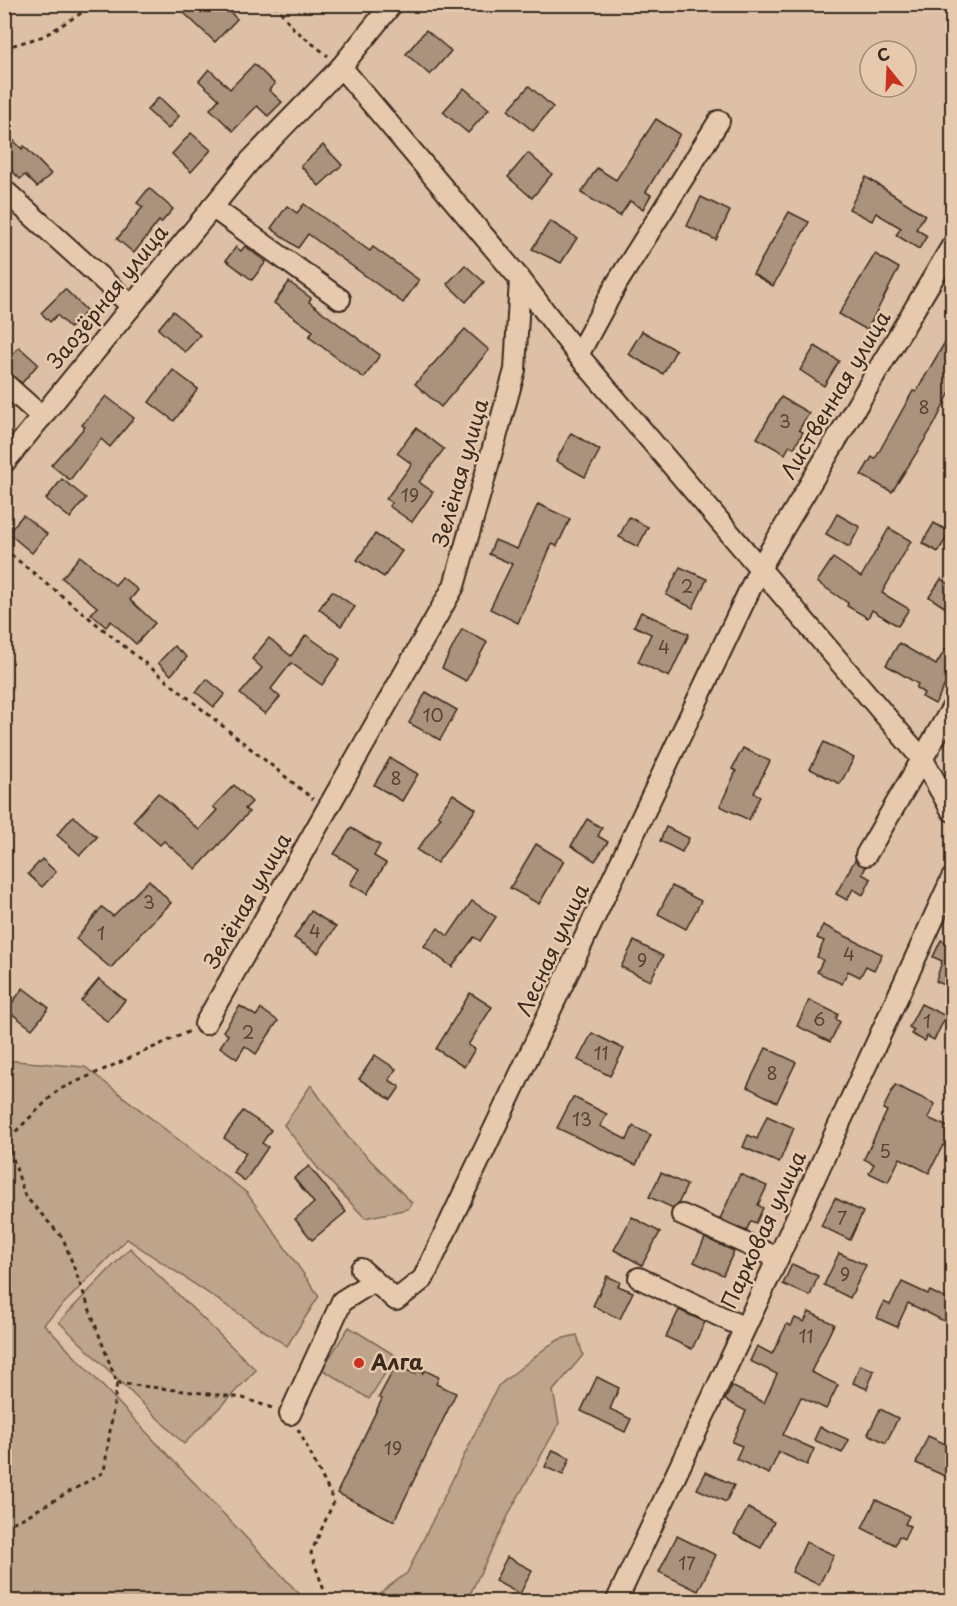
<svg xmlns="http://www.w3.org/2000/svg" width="957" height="1606" font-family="'Playpen Sans',sans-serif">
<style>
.green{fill:#bfa48c;stroke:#7d6755;stroke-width:1.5}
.building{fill:#aa927b;stroke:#3b2a1e;stroke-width:1.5}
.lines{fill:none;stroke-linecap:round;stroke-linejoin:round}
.minor-casing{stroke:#3b2a1e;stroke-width:24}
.path{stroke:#3b2a1e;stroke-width:3;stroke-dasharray:4.5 4.5;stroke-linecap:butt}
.minor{stroke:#e7caae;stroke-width:20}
.poi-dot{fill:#c8321e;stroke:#e7caae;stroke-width:2}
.labels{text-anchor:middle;stroke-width:5;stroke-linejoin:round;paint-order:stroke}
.number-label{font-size:18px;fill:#574435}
.street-label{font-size:21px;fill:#3b2a1e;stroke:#e7caae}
.poi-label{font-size:21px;font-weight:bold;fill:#3b2a1e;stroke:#e7caae;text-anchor:start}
</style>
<rect width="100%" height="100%" fill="#ddc0a5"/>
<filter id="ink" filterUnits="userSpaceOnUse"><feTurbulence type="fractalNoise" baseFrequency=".0167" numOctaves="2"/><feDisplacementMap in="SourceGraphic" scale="12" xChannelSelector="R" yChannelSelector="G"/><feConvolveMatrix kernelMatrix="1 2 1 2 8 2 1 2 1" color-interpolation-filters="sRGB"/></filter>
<g filter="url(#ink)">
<g class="green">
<path d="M4 1060 85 1067 247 1193 319 1296 287 1346 127 1239 44 1324 306 1601H5Z"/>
<path d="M311 1085 347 1136 412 1203 408 1209 365 1218 320 1171 284 1125Z"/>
<path d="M130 1248 256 1370 184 1444 59 1322Z"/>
<path d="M349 1327 396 1356 369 1399 322 1369Z"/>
<path d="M577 1335 583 1355 553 1391 559 1423 512 1508 471 1592 462 1601H369L407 1573 498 1386 548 1346 560 1339Z"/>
</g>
<g class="building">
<path d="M192 4H222L237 19 215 42 184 13Z"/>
<path d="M426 30 451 51 430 75 406 54Z"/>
<path d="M254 64 275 84 269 90 282 102 268 116 257 106 233 131 210 109 219 99 199 81 209 69 230 89Z"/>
<path d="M529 86 553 107 533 131 508 110Z"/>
<path d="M464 88 489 109 468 133 443 112Z"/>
<path d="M159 97 179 116 168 129 147 110Z"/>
<path d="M656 119 680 134 646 192 651 195 643 209 630 201 620 216 581 193 597 168 616 180Z"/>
<path d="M4 131 22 149 24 146 51 174 37 187 25 175 20 179 4 163Z"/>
<path d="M191 133 211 150 191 172 172 154Z"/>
<path d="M323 145 342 165 319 186 301 166Z"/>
<path d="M528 153 552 174 532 198 508 177Z"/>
<path d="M866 177 925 215 916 229 927 236 919 249 896 235 901 228 876 213 872 221 849 209Z"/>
<path d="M149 188 173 209 161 223 159 221 134 253 117 239 143 207 137 203Z"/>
<path d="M701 197 730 211 716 240 687 226Z"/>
<path d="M304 204 370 251 373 247 419 280 403 303 308 234 298 248 271 228 287 206 297 213Z"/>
<path d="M789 212 809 222 773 286 753 274Z"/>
<path d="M550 221 577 238 561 263 532 249Z"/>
<path d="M245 246 266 262 252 280 226 260 236 247 241 251Z"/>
<path d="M875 254 899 268 867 330 839 314Z"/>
<path d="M465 265 484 282 466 302 447 284Z"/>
<path d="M289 282 311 298 309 302 380 355 364 378 309 337 313 331 274 303Z"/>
<path d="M65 289 87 311 70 328 57 315 50 322 41 313Z"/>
<path d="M173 311 200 335 185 352 158 329Z"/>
<path d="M465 329 489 350 441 407 415 384Z"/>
<path d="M952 330V388L934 425 892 492 861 475 872 457 875 459 913 391 916 392Z"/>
<path d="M642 331 676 350 663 374 628 354Z"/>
<path d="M815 346 839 361 824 386 800 370Z"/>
<path d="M19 347 38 364 22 383 4 371V363Z"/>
<path d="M173 370 198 389 174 421 149 402Z"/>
<path d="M106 396 134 418 110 447 101 439 70 480 51 465 85 427 82 425Z"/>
<path d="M781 397 809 413 799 430 803 432 794 448 790 445 785 454 757 438Z"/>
<path d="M416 428 444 449 419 482 433 492 412 522 389 506 392 503 386 499 412 464 397 453Z"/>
<path d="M571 433 600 450 585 477 556 461Z"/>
<path d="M62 479 86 498 70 518 46 499Z"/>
<path d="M538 504 570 519 557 546 552 544 518 623 490 609 512 564 489 554 495 540 517 549Z"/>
<path d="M837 514 860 527 849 547 826 534Z"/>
<path d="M23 515 47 534 32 553 8 533Z"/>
<path d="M629 517 648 527 638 547 619 537Z"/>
<path d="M934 523 950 532 938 552 922 543Z"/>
<path d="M889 528 911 541 882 593 909 609 898 626 872 610 868 618 847 606 848 603 817 582 833 558 861 577Z"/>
<path d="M375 534 402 551 384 577 357 560Z"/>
<path d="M80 556 115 585 122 577 138 590 130 600 155 623 136 644 111 621 106 627 91 614 97 607 62 578Z"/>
<path d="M680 567 707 579 693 608 666 595Z"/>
<path d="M941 579 952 586V612L929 597Z"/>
<path d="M332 591 355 607 341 626 319 609Z"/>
<path d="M641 612 689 634 669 677 638 662 651 634 634 626Z"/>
<path d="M462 629 487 642 466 681 442 668Z"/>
<path d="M306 635 340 659 322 685 291 663 271 689 280 697 265 714 240 694 262 668 252 659 269 638 291 656Z"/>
<path d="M952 638V671L935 704 922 697 924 693 916 688 918 684 886 665 899 643 936 665Z"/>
<path d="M174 646 187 657 171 675 158 663Z"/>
<path d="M207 679 225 694 214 707 196 692Z"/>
<path d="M426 692 457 710 440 740 409 723Z"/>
<path d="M824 742 854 758 840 784 810 769Z"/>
<path d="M743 748 770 761 754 793 760 796 749 820 720 806 736 771 732 769Z"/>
<path d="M390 758 418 774 402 801 374 785Z"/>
<path d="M234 785 252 802 245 809 249 812 196 869 164 841 160 845 133 821 158 793 199 830 217 810 213 807Z"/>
<path d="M453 794 476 809 437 863 417 850 441 817 438 815Z"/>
<path d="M73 816 97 837 80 855 57 835Z"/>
<path d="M587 819 602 828 598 836 608 842 595 861 571 846Z"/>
<path d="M666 827 689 838 682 852 660 841Z"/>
<path d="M351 828 380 845 374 856 386 863 367 894 350 884 359 869 334 854Z"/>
<path d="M536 844 564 861 539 904 510 888Z"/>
<path d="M42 859 56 872 42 887 28 874Z"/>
<path d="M855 860 866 867 862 874 871 879 863 895 853 889 847 900 836 894Z"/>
<path d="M149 880 171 903 141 933 111 968 76 939 102 907 113 916Z"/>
<path d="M672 886 701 901 686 929 658 914Z"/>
<path d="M472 901 496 917 480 941 474 937 452 967 424 946 438 928 448 936Z"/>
<path d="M311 911 336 927 318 953 294 938Z"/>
<path d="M823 925 882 954 874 970 866 966 860 977 848 971 842 984 817 972 823 960 817 957 824 941 817 938Z"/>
<path d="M952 939V989L936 981 942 961 933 957 941 940 950 945Z"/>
<path d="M634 941 663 956 650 981 621 967Z"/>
<path d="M99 979 125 1000 108 1022 81 1001Z"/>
<path d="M23 988 49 1008 32 1029 7 1010Z"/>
<path d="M470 993 492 1007 468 1045 475 1049 464 1067 436 1049Z"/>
<path d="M809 1000 838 1014 836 1019 840 1022 830 1042 797 1026Z"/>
<path d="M921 1004 946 1016 934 1040 927 1036 925 1041 911 1034 914 1030 909 1027Z"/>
<path d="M240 1006 256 1016 261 1009 278 1021 256 1054 245 1046 237 1059 220 1047 228 1035 223 1031Z"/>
<path d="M592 1033 624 1049 610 1076 578 1060Z"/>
<path d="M766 1048 796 1062 777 1102 747 1087Z"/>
<path d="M375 1055 396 1069 389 1080 400 1087 391 1100 359 1079Z"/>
<path d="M895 1085 935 1104 928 1118 952 1129V1149L943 1145 929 1173 900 1158 888 1182 869 1173 874 1164 864 1159 887 1111 883 1109Z"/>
<path d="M573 1097 607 1114 600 1126 627 1140 633 1126 651 1135 636 1165 557 1128Z"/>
<path d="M243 1111 271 1130 262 1143 268 1147 245 1181 233 1172 246 1153 224 1138Z"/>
<path d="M767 1116 794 1128 779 1163 743 1147 748 1135 757 1139Z"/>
<path d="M309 1166 346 1212 312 1240 295 1219 314 1203 294 1178Z"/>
<path d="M661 1173 687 1185 678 1204 673 1208 649 1197Z"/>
<path d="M740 1174 767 1186 758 1205 763 1208 756 1223 751 1221 746 1231 720 1219Z"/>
<path d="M835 1198 863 1212 850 1240 821 1226Z"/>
<path d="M632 1217 660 1232 642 1265 614 1250Z"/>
<path d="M705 1238 734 1251 723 1275 694 1262Z"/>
<path d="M839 1253 866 1265 850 1298 824 1285Z"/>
<path d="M792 1264 818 1276 810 1296 783 1284Z"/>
<path d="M607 1276 620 1282 618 1286 633 1292 620 1319 593 1306Z"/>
<path d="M902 1282 928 1294 930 1291 952 1302V1325L908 1303 897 1327 877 1318 884 1302 890 1305Z"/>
<path d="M679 1310 705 1322 692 1349 666 1337Z"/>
<path d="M809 1312 834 1324 811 1372 838 1385 826 1409 801 1397 783 1435 814 1449 807 1465 779 1452 769 1474 736 1459 742 1446 732 1442 746 1411 725 1400 732 1386 764 1403 777 1374 750 1361 757 1346 772 1354 787 1324 791 1326 795 1318 804 1322Z"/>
<path d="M396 1365 415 1374 417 1370 423 1373 424 1370 439 1377 436 1384 456 1393 394 1521 337 1493 382 1399 379 1397Z"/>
<path d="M860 1365 874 1371 867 1389 853 1383Z"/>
<path d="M597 1377 619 1388 610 1409 631 1419 625 1432 581 1411Z"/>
<path d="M880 1409 898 1418 886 1443 868 1434Z"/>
<path d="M820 1427 849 1440 842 1453 814 1440Z"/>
<path d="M928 1436 952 1447V1470L949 1478 916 1463Z"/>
<path d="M553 1450 570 1458 563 1475 545 1467Z"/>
<path d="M706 1472 734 1485 726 1502 697 1489Z"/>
<path d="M876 1500 909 1516 905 1524 910 1526 904 1539 899 1536 895 1545 862 1528Z"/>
<path d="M748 1508 774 1522 761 1548 734 1534Z"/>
<path d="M677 1536 716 1555 698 1591 659 1572Z"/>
<path d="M806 1542 834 1555 819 1585 792 1572Z"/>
<path d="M507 1557 532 1570 520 1594 495 1581Z"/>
</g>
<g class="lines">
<defs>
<g id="minor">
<path d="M341 67 392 4"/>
<path d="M4 190 132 306"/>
<path d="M212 207 340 299"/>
<path d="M520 279 578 355 923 760 952 811"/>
<path d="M578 355 617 283 719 121"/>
<path d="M4 383 42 417"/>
<path d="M4 463 250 161 341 67 520 279 515 370 454 586 205 1024"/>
<path d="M866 855 952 708"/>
<path d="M682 1215 778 1258"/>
<path d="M361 1269 396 1300 423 1279 760 568 952 246"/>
<path d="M639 1278 745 1328"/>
<path d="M290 1414 342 1301 374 1281"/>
<path d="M616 1602 778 1258 952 878"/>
</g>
</defs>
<use href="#minor" class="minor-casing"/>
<g class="path">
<path d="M275 4 294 29 328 56"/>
<path d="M4 48 44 36 96 4"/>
<path d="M4 549 313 799"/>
<path d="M117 1383 243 1398 275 1409"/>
<path d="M298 1429 334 1501 311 1553 328 1602"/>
<path d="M4 1526 23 1518 104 1472 117 1383 63 1238 25 1196 7 1140 58 1090 190 1031"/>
</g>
<use href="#minor" class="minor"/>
</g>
</g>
<circle class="poi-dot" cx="359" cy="1363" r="6"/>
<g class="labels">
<g class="number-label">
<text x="924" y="414">8</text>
<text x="785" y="428">3</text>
<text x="410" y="502">19</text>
<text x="687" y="593">2</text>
<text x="664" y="654">4</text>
<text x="433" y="722">10</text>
<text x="396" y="785">8</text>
<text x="149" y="909">3</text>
<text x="315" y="938">4</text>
<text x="101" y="940">1</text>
<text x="849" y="961">4</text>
<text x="642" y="967">9</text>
<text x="819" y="1026">6</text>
<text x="927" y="1028">1</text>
<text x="248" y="1039">2</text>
<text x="601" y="1060">11</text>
<text x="772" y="1080">8</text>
<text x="582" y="1126">13</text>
<text x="885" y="1158">5</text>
<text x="842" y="1225">7</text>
<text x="845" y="1281">9</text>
<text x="806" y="1343">11</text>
<text x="393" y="1455">19</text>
<text x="687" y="1570">17</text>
</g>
<g class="street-label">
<text transform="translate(108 297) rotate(-51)" y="7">Заозёрная улица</text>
<text transform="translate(836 395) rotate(-59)" y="7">Лиственная улица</text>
<text transform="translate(461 473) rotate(-74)" y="7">Зелёная улица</text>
<text transform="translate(248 901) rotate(-60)" y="7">Зелёная улица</text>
<text transform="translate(553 950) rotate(-65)" y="7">Лесная улица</text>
<text transform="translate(764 1230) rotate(-65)" y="7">Парковая улица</text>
</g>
<g class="poi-label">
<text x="371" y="1370">Алга</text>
</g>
</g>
<rect width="957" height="1606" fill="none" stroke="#e7caae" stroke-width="24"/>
<rect x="12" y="12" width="933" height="1582" fill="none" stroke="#3b2a1e" stroke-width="2" filter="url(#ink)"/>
<g transform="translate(888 69) rotate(342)"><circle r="28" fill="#e7caae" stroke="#a28a74" stroke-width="1.5"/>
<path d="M0-4.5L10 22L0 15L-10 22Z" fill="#c8321e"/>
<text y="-9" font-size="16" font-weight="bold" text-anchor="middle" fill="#3b2a1e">С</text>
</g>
</svg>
